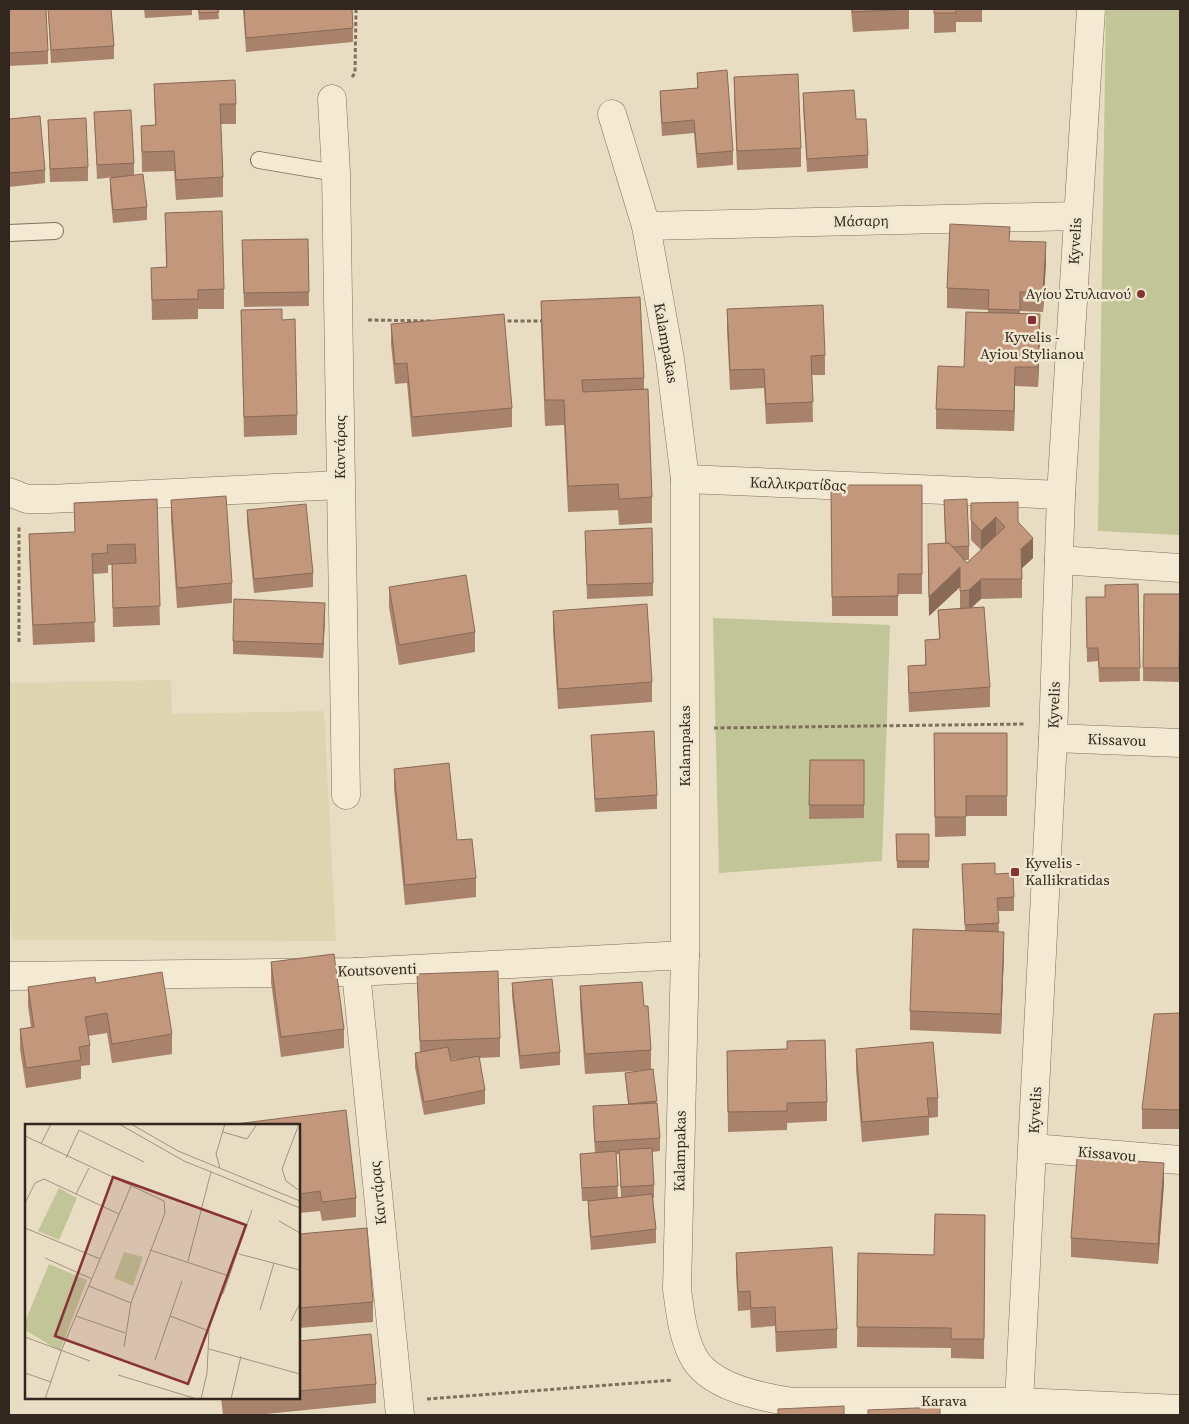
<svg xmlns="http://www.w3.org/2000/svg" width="1189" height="1424" font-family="'Source Serif 4',serif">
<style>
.farmland{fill:#ddd5b0}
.green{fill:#c1c597}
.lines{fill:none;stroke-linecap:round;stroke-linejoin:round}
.service-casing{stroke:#806e5b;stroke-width:18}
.minor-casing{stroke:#806e5b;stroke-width:29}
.path{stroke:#806e5b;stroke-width:3;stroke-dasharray:4 2.5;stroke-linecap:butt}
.service{stroke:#f4ead4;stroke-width:16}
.minor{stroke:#f4ead4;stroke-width:28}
.wall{fill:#a8826b;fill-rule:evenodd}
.shaded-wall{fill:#886a57}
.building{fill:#c3977c;stroke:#886a57}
.poi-dot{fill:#893234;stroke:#f1e7d0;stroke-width:2}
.labels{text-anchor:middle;stroke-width:5;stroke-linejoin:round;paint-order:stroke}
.street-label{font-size:15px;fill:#32271e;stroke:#f1e7d0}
.poi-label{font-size:15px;fill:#32271e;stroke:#f1e7d0;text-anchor:end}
.inset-road{fill:none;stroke:#9f9480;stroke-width:1}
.view{fill:#893234;fill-opacity:0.15;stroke:#893234;stroke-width:2.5}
.inset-edge{fill:none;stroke:#32271e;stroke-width:2.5}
</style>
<rect width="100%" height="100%" fill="#e8dcc2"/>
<path class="farmland" d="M171 680 172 714 324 711 336 941 13 940 9 907V683Z"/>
<g class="green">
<path d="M1106 9H1180V535L1098 531Z"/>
<path d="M713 618 890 625 882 861 719 873Z"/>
</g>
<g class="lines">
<defs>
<g id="service">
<path d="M259 160 336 173"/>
<path d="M9 233 55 231"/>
</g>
<g id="minor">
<path d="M332 99 336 173 346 795"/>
<path d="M612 114 646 226 670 359 685 479V955L677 1289C680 1311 682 1333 692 1354 707 1387 761 1397 793 1402H1019L1180 1409"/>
<path d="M646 226 1076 216"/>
<path d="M685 479 1061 495"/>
<path d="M9 492 27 499H49L340 485"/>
<path d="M1059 560 1180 568"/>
<path d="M1053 738 1180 743"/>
<path d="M356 972 400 1415"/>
<path d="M9 976 356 972 685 955"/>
<path d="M1033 1148 1180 1160"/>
<path d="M1019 1402 1053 738 1061 495 1091 9"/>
</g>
</defs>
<use href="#service" class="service-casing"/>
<use href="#minor" class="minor-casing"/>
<g class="path">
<path d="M352 77 355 73 356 9"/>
<path d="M368 320 432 321"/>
<path d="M501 321H545"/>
<path d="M19 642V527"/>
<path d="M714 728 1025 724"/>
<path d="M427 1399 673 1380"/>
</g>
<use href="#service" class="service"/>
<use href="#minor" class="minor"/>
</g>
<g class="wall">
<path d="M9 9 48 51V64L9 66Z"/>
<path d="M48 9H111L114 46V59L51 63Z"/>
<path d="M144 9H192V15L145 18Z"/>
<path d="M198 9H218L219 19 199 20Z"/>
<path d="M243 9H352L353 28V42L246 52Z"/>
<path d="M851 9H909V29L853 32Z"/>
<path d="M934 9H982V22H956V32L934 33Z"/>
<path d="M697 73 733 151V165L697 168 694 133 662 136 660 104V91L697 88Z"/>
<path d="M734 77 801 148V167L737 170 734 97Z"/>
<path d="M154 84 236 104V124H221L223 177V197L176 200 174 171 142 172 141 126 155 125Z"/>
<path d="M803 93 856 119 868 155V168L807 172 803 107Z"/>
<path d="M94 112 134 163V175L147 207V220L113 223 110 191V178L114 177 97 179Z"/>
<path d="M9 119 45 170V183L9 187Z"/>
<path d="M48 120 88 167V181L50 182Z"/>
<path d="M165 213 224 289V309H198V319L152 320 151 268 166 267Z"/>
<path d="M308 239 309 306 244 307 242 254Z"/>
<path d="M1010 241 1046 262 1043 312 1020 311V314L1040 334 1038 387 1015 386 1014 431 936 429V409L964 367 988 313V310L947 308V288Z"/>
<path d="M541 301 644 378V390L652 497V523L619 525 618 510 568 512 564 425 545 426 541 327Z"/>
<path d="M727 309 825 355V375H812L813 422 766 424 764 388 730 390 727 329Z"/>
<path d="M241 310 282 320 297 415V435L244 437Z"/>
<path d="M391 324 512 408V427L412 437 407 383 395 384 391 344Z"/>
<path d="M831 485H922V594H898V616H832Z"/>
<path d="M157 499 160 625 113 627 112 565H108V573L93 574 95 642 33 645 29 554V534L75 532 74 503Z"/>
<path d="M171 500 232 583V603L177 608 171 520Z"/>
<path d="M944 500 969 546V560H965L967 563 981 550 971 540V503L1018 522 1033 558 1022 568V598L981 599 971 608 990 687V707L909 712 908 686V666L925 665V640L939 639 938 610 960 608V587L929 616 928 563 945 543Z"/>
<path d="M247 510 313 573V587L254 593 247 523Z"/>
<path d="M585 531 653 583V596L587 599Z"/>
<path d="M1138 584 1140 681 1099 682 1098 661 1087 662 1086 597H1105Z"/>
<path d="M389 587 475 632V652L399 665 389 607Z"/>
<path d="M1144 594H1180L1179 682 1143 681Z"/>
<path d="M553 611 652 682V702L558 709 553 631Z"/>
<path d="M325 616 323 658 233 654V641Z"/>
<path d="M934 733H1007V816H966V836L935 837Z"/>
<path d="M591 735 657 795V809L595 812Z"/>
<path d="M810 760H864V818L809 819Z"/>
<path d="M394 769 457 840 476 878V897L405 905 394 789Z"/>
<path d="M896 834H929V868H897Z"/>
<path d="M962 864 995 874 1014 897V911H998L999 932 1004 951 1001 1034 910 1030V1011L965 930Z"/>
<path d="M271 962 344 1029V1048L281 1057 271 982Z"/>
<path d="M417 974 500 1038V1057L479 1058 485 1090V1104L424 1115 415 1067V1053L420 1052ZM463 1059 451 1061 450 1060Z"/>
<path d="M96 983 172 1034V1054L112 1063 107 1033 88 1036 90 1045V1065L81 1066V1079L26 1088 20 1049V1029L31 1027 28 1006V987Z"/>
<path d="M512 983 560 1052V1065L520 1069 512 996Z"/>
<path d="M580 986 644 1006 651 1050V1070L585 1074 580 1005Z"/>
<path d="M1180 1013V1129H1142V1109Z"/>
<path d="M856 1049 938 1098V1117L929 1118V1135L862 1142 856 1069Z"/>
<path d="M727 1051 827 1102V1121L787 1123V1130L728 1132Z"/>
<path d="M653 1069 660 1138V1151L652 1152 654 1185V1198H653L656 1229V1243L591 1250 588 1214V1201H582L580 1154 595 1153 593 1119V1106L628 1104 625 1073ZM616 1154H619L621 1197H618Z"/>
<path d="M299 1125 356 1198V1217L322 1221 320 1211 299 1213Z"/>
<path d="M1164 1183 1158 1264 1071 1257V1238Z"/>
<path d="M985 1215 984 1359 951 1358V1348L857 1347 858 1253 934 1255Z"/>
<path d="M299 1234 373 1302V1322L299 1328Z"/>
<path d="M736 1253 837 1329V1348L776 1352 775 1326 751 1328 750 1310 738 1311 736 1272Z"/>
<path d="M299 1341 376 1384V1403L256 1415H223L221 1398H299Z"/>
</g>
<g class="shaded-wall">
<path d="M1046 242V262L1043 312V293Z"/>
<path d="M1040 314V334L1038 387V367Z"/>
<path d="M1015 367V386L1014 431V411Z"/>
<path d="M996 517V537L981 551V531Z"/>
<path d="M1033 538V558L1021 569V549Z"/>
<path d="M960 567V587L929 616V597Z"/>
<path d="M981 579V599L969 610V590Z"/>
<path d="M325 603V616L323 658V644Z"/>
<path d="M1004 932V951L1001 1034V1014Z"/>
<path d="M1164 1163V1183L1158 1264V1244Z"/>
</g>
<g class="building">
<path d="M9 9H46L48 51 9 53Z"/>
<path d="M48 9H111L114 46 51 50Z"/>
<path d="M199 9H218L219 12 199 13Z"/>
<path d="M244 9H352L353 28 246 38Z"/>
<path d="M852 9H909L853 12Z"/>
<rect x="934" y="9" width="22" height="4"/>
<path d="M727 70 733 151 697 154 694 120 662 123 660 91 698 88 697 73Z"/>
<path d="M798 74 801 148 737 151 734 77Z"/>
<path d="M235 80 236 104H220L223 177 176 180 174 151 142 152 141 126 156 125 154 84Z"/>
<path d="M854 90 856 119H866L868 155 807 159 803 93Z"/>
<path d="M131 110 134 163 97 165 94 112Z"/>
<path d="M40 116 45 170 9 173V119Z"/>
<path d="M86 118 88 167 50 169 48 120Z"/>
<path d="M143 174 147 207 113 210 110 178Z"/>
<path d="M222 211 224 289 198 290V299L152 300 151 268 167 267 165 213Z"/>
<path d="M950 224 1010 227 1009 241 1046 242 1043 293 1020 292V310L988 309 989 290 947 288Z"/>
<path d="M308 239 309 292 244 293 242 240Z"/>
<path d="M640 297 644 378 582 380 583 392 648 389 652 497 619 499 618 484 568 486 564 400H545L541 301Z"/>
<path d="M823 305 825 355 811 356 813 402 766 404 764 369 730 370 727 309Z"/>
<path d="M282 309V320L295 319 297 415 244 417 241 310Z"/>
<path d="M966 312 1040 314 1038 367H1015L1014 411 936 409 938 366 964 367Z"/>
<path d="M504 314 512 408 412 417 407 363 395 364 391 324Z"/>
<path d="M831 485H922V574H898V596L832 597Z"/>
<path d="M226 496 232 583 177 588 171 500Z"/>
<path d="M157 499 160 606 113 608 112 564 136 563 135 544 107 545 108 553 92 554 95 622 33 625 29 534 75 532 74 503Z"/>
<path d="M967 499 969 546 953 547 949 543H946L944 500Z"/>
<path d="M1018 502V522L1033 538 1021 549 1022 579H981L969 590 960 591V567L929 597 928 544 949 543 967 563 1005 527 996 517 981 531 971 520V503Z"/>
<path d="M306 504 313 573 254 579 247 510Z"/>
<path d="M652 528 653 583 587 585 585 531Z"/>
<path d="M466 575 475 632 399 645 389 587Z"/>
<path d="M1138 584 1140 668H1099L1098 648H1087L1086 597H1105V585Z"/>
<path d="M1144 594H1180L1179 668H1143Z"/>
<path d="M234 599 325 603 323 644 233 641Z"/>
<path d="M647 604 652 682 558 689 553 611Z"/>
<path d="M984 607 990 687 909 693 908 666 926 665 925 640 940 639 938 610Z"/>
<path d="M654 731 657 795 595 799 591 735Z"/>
<path d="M934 733H1007V796H966V817H935Z"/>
<path d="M810 760H864V805H809Z"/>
<path d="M449 763 457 840 472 839 476 878 405 885 394 769Z"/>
<path d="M896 834H929V861H897Z"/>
<path d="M995 863V874L1013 873 1014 897 997 898 999 923 965 925 962 864Z"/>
<path d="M913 929 1004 932 1001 1014 910 1011Z"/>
<path d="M334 954 344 1029 281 1037 271 962Z"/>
<path d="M498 971 500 1038 420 1041 417 974Z"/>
<path d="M162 972 172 1034 112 1044 107 1013 85 1017 90 1045 79 1047 81 1060 26 1068 20 1029 34 1027 28 987 95 977 96 983Z"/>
<path d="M552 979 560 1052 520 1056 512 983Z"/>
<path d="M642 982 644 1006H648L651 1050 585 1054 580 986Z"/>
<path d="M1180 1013V1110L1142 1109 1154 1014Z"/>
<path d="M825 1040 827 1102 787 1103V1111L728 1112 727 1051 787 1049V1041Z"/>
<path d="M933 1042 938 1098H927L929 1116 862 1122 856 1049Z"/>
<path d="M448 1047 451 1061 479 1056 485 1090 424 1102 415 1053Z"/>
<path d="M653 1069 657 1101 629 1104 625 1073Z"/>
<path d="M657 1103 660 1138 595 1142 593 1106Z"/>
<path d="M346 1110 356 1198 322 1202 320 1191 299 1194V1125H228Z"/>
<path d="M652 1148 654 1185 621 1187 619 1150Z"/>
<path d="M616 1151 618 1186 582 1188 580 1154Z"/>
<path d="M1077 1157 1164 1163 1158 1244 1071 1238Z"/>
<path d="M652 1194 656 1229 591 1237 588 1201Z"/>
<path d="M935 1214 985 1215 984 1339H951V1328L857 1327 858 1253 934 1255Z"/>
<path d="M367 1228 373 1302 299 1308V1234Z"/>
<path d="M832 1247 837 1329 776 1332 775 1307 751 1308 750 1291 738 1292 736 1253Z"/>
<path d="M371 1334 376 1384 299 1391V1341Z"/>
<path d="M844 1406V1415H778V1409Z"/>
<path d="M940 1407V1415H868V1410Z"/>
</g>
<g class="poi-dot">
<circle cx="1141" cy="294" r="5"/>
<rect x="1027" y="315" width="10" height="10" rx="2.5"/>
<rect x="1010" y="867" width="10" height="10" rx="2.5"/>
</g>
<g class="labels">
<g class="street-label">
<text transform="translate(861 221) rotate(-1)" y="5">Μάσαρη</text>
<text transform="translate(1075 241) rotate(-87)" y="5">Kyvelis</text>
<text transform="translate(666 343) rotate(80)" y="5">Kalampakas</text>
<text transform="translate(340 447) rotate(-90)" y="5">Καντάρας</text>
<text transform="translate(798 484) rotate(2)" y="5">Καλλικρατίδας</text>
<text transform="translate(1054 705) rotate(-88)" y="5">Kyvelis</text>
<text transform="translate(1117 740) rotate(2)" y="5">Kissavou</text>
<text transform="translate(685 746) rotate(-90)" y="5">Kalampakas</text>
<text transform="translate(377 970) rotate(-2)" y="5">Koutsoventi</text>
<text transform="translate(1035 1110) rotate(-87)" y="5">Kyvelis</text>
<text transform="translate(680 1151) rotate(-89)" y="5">Kalampakas</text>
<text transform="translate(1107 1154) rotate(5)" y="5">Kissavou</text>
<text transform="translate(378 1193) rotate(-96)" y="5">Καντάρας</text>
<text x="944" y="1406">Karava</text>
</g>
<g class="poi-label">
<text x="1131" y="299">Αγίου Στυλιανού</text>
<text x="1032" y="342" text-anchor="middle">Kyvelis -<tspan x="1032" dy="17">Ayiou Stylianou</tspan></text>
<text x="1025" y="868" text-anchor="start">Kyvelis -<tspan x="1025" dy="17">Kallikratidas</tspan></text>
</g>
</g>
<g transform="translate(25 1124)">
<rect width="275" height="275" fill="#e8dcc2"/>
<path d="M34 64 52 74 34 116 13 107ZM99 128 118 133 108 162 89 154ZM24 140 62 156 35 227 0 206V198Z" fill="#c1c597"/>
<path class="inset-road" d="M94 0 159 37 275 84M106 0 153 27 275 77M274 0 257 45 261 57 275 67M198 8 222 15 232 0M0 12 139 77 140 89 106 179 99 223M16 20 26 0M41 34 54 6 119 38M195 44 191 30 200 0M51 70 64 44M0 79 10 59 19 55 94 90M254 97 275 109M0 104 75 135M125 126 204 152M214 130 275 146M20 134 67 155M163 137 186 48M64 162 106 179M198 170 227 86M235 186 249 139M51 192 100 209M145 192 184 207 182 249 176 275M266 197 275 179M0 213 65 237M184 225 275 250M130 236 157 157M0 249 26 258M93 251 172 275M20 275 37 225 106 62M206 275 216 232"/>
<path class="view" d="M88 53 221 101 163 260 30 212Z"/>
<rect width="275" height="275" class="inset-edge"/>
</g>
<rect width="1189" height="1424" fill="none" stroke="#32271e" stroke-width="20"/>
</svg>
